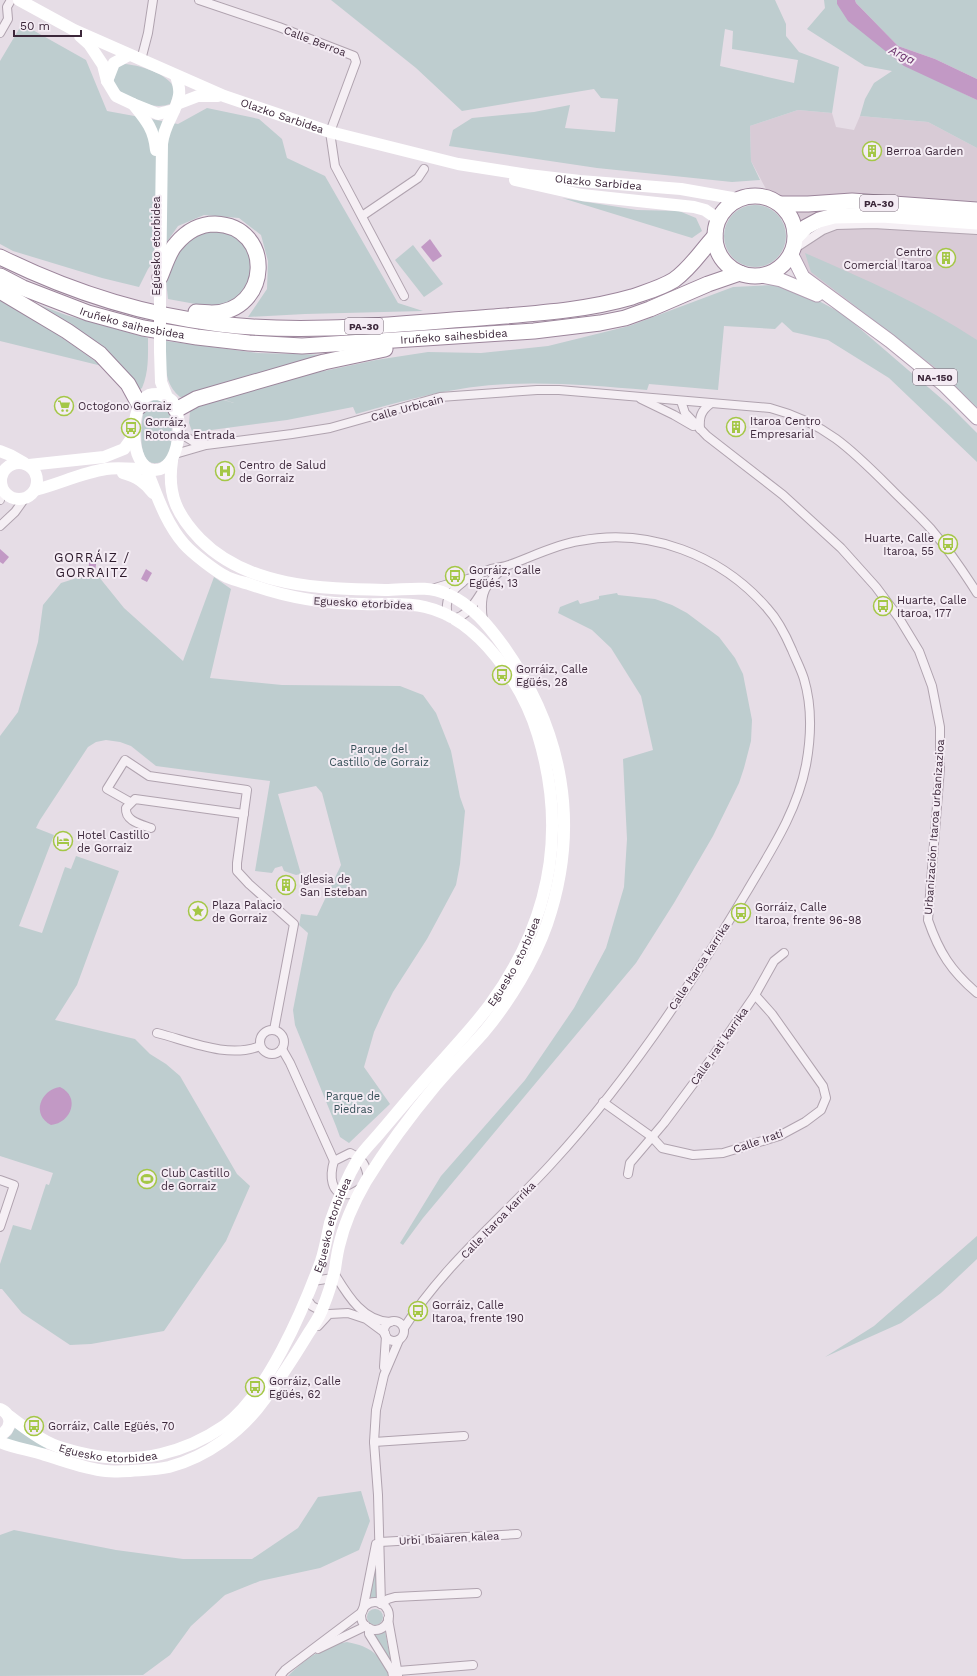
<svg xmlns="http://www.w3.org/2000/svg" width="977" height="1676" font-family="'Work Sans',sans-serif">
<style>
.built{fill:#d8cbd6}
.green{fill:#becdcf;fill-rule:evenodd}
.water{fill:#c299c5}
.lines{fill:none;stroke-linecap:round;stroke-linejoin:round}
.street-casing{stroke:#b0a3af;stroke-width:10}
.primary-casing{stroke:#b19db1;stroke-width:15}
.highway-casing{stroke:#9c859b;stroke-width:17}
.street{stroke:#f5eff4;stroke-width:8}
.secondary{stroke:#fff;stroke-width:12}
.primary{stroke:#fff;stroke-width:13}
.highway{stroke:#fff;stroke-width:15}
.secondary-bridge{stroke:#fff;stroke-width:12}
.labels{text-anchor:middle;stroke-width:4;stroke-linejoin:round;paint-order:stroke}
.shield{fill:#f4ecf4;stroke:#736272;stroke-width:1}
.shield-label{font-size:10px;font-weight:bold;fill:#3c273a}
.street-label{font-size:11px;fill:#3c273a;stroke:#f4ecf4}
.poi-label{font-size:11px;fill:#3c273a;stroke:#f4ecf4;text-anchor:start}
.park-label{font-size:11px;fill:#354f57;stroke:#f4ecf4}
.water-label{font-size:12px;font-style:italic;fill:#6c336d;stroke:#f4ecf4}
.quarter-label{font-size:13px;letter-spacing:1px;fill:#2c192b;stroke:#f4ecf4}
</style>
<rect width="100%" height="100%" fill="#e6dde6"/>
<path class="built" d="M798 110 832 113 836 127 854 130 860 116 928 122 977 148V411L815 281 802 267 800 258 803 237 796 217 786 201 778 193 766 189 751 161 750 126Z"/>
<g class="green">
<path d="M331 0H775L786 24V36L799 52 839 67 832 113 798 110 750 126 751 161 760 180 732 182 597 168 449 146 453 130 472 118 534 112 570 105 565 128 615 132 618 99 601 98 594 89 462 111 416 68ZM725 29 733 31 732 49 798 60 794 83 720 66Z"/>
<path d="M824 0H837V4L934 79 977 100V148L928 122 860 116 865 99 874 83 892 71 865 66 807 29 825 8Z"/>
<path d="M855 0H977V79L935 59 898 46 856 3Z"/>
<path d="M22 24 86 60 107 111 178 124 207 108 259 119 282 139 287 158 325 176 398 303 423 311 305 314 248 317 267 289 268 261 261 235 239 218 204 215 178 226 148 269 139 287 102 278 13 251 0 244V61Z"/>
<path d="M125 64C138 65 161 72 170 82 172 84 174 88 175 91L170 104C153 111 122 98 113 83L117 68Z"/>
<path d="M562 198 637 210 679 211 696 218 702 231 692 238Z"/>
<circle cx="755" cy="236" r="31"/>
<path d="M212 228 241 238 251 254 253 266 244 294 228 305 212 307 168 299 166 281 179 246 197 232Z"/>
<path d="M413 245 443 284 424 297 395 260Z"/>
<path d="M805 253C864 279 923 304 977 340V408L941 372 811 272Z"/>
<path d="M774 285 819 301 843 314 950 406 977 433V462L889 378 828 340 793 332 782 322 775 329 724 326 718 390 649 384 647 390C601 386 554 382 508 384 456 386 405 400 356 414L353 407 287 420 204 431 202 439 193 434 189 423 190 411 196 406 213 397 234 403 210 395 376 360 428 352 481 353 548 346 629 326 733 287Z"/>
<path d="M21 298 66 315 148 338C148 355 149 372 142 388L139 390Z"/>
<path d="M0 300 53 331 102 366 0 341Z"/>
<path d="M166 341 258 353 331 355 190 397H180C163 383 165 362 166 341Z"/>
<path d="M153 400C158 400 163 400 167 405 173 413 173 445 169 454 167 458 161 463 157 463 135 466 142 420 144 408Z"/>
<path d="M80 577H99L124 608 183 661 214 577 231 589 210 678 282 685 400 686 423 695 436 713 451 751 460 797 465 811 460 864 456 885 427 939 393 992 384 1010 374 1032 364 1067 390 1104 349 1143 340 1137 336 1126 295 1025 293 1010 308 933 299 925 301 914 317 916 341 865 322 793 316 786 278 794 301 874 296 875 284 871 282 866 275 868 272 873 255 871 270 781 156 766 131 746 120 742 106 740 96 742 88 747 40 820 36 828 54 835 19 926 42 933 65 867 71 869 76 856 119 871 77 985 55 1020 135 1039 150 1054 166 1064 180 1076 237 1174 250 1186 226 1241 164 1331 91 1344 70 1345 22 1313 2 1289H0V1264L13 1225 31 1230 46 1184 49 1185 53 1173 0 1156V736L18 712 38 642 43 605 61 583Z"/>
<path d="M617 593 618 595 655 599 672 605 687 613 719 637 735 658 743 674 752 720 751 741 744 768 739 783 713 836 674 903 636 963 423 1218 403 1245 400 1243 441 1176 525 1080 574 1008 606 948 624 887 627 839 623 759 653 750 641 696 611 648 592 630 558 613 560 607 578 600 580 604 599 599V596Z"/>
<path d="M977 1236V1259L941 1293 901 1323 825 1357 874 1326Z"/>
<path d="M16 1426 48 1446 45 1449 5 1440 11 1435Z"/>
<path d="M361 1491 370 1521 359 1550 320 1568 260 1581 225 1595 191 1626 170 1655 143 1675 0 1676V1535L14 1530 116 1550 183 1559H252L298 1528 318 1497Z"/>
<path d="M377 1559 381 1600 365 1602Z"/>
<circle cx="375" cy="1617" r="8"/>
<path d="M385 1631 391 1662 372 1635Z"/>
<path d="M347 1642C372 1647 379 1654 390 1676H288C304 1660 324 1645 347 1642Z"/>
</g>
<g class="water">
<path d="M837 0H855L856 3 898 46 935 59 977 79V100L904 66 848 21 837 4Z"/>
<path d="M430 239 442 256 433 262 421 247Z"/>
<path d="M0 549 9 557 3 564 0 562Z"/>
<path d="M90 557 97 558 95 572 88 571Z"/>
<path d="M146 569 152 573 147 582 141 579Z"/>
<path d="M60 1087C81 1097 71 1123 51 1125 31 1115 40 1090 60 1087Z"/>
</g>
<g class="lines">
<defs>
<g id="street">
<path d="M199 0 279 27 354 56 356 62 330 132 335 166 404 296"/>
<path d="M0 33 8 19 7 7 11 0"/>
<path d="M141 60 148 33 153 0"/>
<path d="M362 216 418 178 424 169"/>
<path d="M794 249 823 230 836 225 873 224 977 230"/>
<path d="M641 399 674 415 693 426"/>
<path d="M681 401 685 413 707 436 783 495 841 548 876 587 899 618 919 651 932 686 940 727V768L928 920C939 952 951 971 977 993"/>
<path d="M700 429C699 417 701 411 710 404"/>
<path d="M178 432 196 443 205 444"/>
<path d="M175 454 206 445 292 434 330 428 440 397 537 390H559L770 408C827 423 854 452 894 492 906 504 919 516 931 529 948 549 963 571 977 593"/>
<path d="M0 500 2 488"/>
<path d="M0 526 15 512 25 498"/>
<path d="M448 616C444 600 450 592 463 582"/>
<path d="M453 619C468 616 475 602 483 590"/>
<path d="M483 620C479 594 485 583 505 567"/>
<path d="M130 802 107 789 125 760 149 776 247 790 237 863V871L249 884 294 924 274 1030"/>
<path d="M151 828C140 824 125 821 126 808L135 799 244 814"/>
<circle cx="272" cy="1042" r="12"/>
<path d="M157 1033C189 1041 228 1059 260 1046"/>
<path d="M282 1049 290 1063 334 1161"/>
<path d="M603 1102 652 1137 662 1148 693 1155 723 1153 779 1136 805 1122 821 1110 826 1098 823 1086 772 1014 755 995"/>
<path d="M628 1174 630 1163 664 1123 702 1072 755 995 774 961 784 953"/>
<path d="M0 1180 14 1185 0 1227"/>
<path d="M361 1188C358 1190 353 1193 350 1194 329 1196 330 1174 334 1161L350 1153C363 1159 366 1165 368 1178"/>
<path d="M334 1273C347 1294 362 1321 390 1322"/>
<path d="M313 1281 333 1278"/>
<path d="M306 1298 312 1306 325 1313"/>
<circle cx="394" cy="1331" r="10"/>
<path d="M318 1326 329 1314 348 1313 366 1319 385 1333"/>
<path d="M404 1328C443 1266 502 1218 552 1163 625 1084 691 985 746 893 770 852 797 812 806 765 811 738 812 706 804 679 801 669 796 660 792 650 786 636 778 620 767 608 721 555 649 527 579 541 554 545 532 557 509 565 503 567 497 568 491 569 483 572 476 576 468 579 456 582 444 585 432 589"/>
<path d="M384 1367 386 1336"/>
<path d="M374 1442 464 1436"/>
<path d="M380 1542 517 1534"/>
<circle cx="375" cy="1616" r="14"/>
<path d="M381 1604 378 1495 374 1442 376 1410 384 1375 399 1340"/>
<path d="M381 1604 388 1599 395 1597 477 1593"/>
<path d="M363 1610 376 1544"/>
<path d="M388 1619 398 1675"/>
<path d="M369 1628V1634L392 1671 393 1676"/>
<path d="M318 1649 366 1626"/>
<path d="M398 1671 473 1665"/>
<path d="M280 1676 285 1670 362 1612"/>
</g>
<g id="primary">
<path d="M791 253 803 277 890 341 944 385 977 418"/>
<path d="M762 276 781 280 817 295"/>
</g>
<g id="highway">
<circle cx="755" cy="236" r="40"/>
<path d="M781 204H808L852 201 977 210"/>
<path d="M796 237 806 227 819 220 834 216 882 215 977 222"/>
<path d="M0 257C69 291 143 315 219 324 310 335 403 323 494 317 541 313 587 310 632 297 646 292 661 288 674 280 691 268 701 251 715 236"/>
<path id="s3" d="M0 276 23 288 88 313 143 328 197 337 249 343 302 346 534 331 600 323 625 318 650 309 708 284 740 273"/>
<path d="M160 277C164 268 169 251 176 244 186 232 199 224 215 224 275 226 271 312 212 313 207 313 201 312 196 312"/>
<path d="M0 291 67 331 100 354 128 384 140 406"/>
<path d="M176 410 196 399 324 362 385 349"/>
</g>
</defs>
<use href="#street" class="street-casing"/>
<use href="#primary" class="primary-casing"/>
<use href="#highway" class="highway-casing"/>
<use href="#street" class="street"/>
<g class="secondary">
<path id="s1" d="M19 0 74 30 224 96 330 132 458 164 528 175 580 181 681 189 738 199"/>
<path d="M80 36 89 44 103 65 107 81 116 96 133 104 158 114 174 110"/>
<path d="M107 81 114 63 129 55"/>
<path d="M133 104C146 120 154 129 156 150"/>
<path d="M177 104 198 96H218"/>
<path d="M515 180 582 195 694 207 705 210 718 219"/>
<path d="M160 292 162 144C164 123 177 112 179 95 180 89 178 82 176 76"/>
<path d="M160 351 161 382 167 397"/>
<path d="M158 394C163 396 168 397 172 401 184 416 181 471 154 470 128 468 129 403 149 395 152 394 156 394 158 394Z"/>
<path d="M0 451 10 455 24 463"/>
<circle cx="19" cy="481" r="18"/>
<path d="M29 465 104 457 124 449 134 435"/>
<path d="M123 473C137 477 145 482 153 493"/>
<path d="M35 490C59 484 81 473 106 469 120 467 133 470 146 468"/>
<path d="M0 1409C13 1415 12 1429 0 1435"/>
<path id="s2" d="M9 1416C23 1426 38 1439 54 1445 61 1448 69 1450 77 1452 105 1459 132 1461 161 1454 183 1449 205 1439 224 1426 267 1395 303 1310 321 1261 325 1249 327 1236 330 1223 337 1202 346 1179 358 1159 363 1151 371 1143 378 1135 391 1120 404 1104 418 1088 441 1061 467 1035 489 1006 549 924 568 833 538 735 523 685 479 619 425 607 404 602 384 605 363 604 324 604 285 597 249 584 242 582 233 580 227 577 216 572 192 553 184 544 165 522 157 495 146 468"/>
<path d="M0 1442C14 1448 30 1450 45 1455 65 1461 85 1469 106 1471 114 1472 122 1471 130 1471 143 1470 156 1470 169 1467 207 1457 242 1431 264 1400 280 1379 294 1357 308 1334 313 1326 320 1317 323 1307 328 1295 332 1282 335 1269 336 1262 337 1254 339 1246 344 1224 355 1200 366 1181 387 1147 411 1115 436 1085 451 1067 468 1050 484 1032 509 1002 534 961 547 924 581 825 563 731 504 647 489 626 471 604 447 594 427 585 406 590 385 590 321 589 247 587 200 539 177 515 167 494 172 461"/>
</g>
<use href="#primary" class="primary"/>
<use href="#highway" class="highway"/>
<path class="secondary-bridge" d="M160 351V292"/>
</g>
<defs>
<symbol id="building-ring" viewBox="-11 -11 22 22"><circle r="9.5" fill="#f4ecf4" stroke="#a4c746" stroke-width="1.5"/><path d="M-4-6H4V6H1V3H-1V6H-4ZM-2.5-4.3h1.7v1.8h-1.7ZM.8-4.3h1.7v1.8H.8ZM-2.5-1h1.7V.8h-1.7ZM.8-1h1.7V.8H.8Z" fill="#a4c746"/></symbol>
<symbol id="supermarket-ring" viewBox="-11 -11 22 22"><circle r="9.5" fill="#f4ecf4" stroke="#a4c746" stroke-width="1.5"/><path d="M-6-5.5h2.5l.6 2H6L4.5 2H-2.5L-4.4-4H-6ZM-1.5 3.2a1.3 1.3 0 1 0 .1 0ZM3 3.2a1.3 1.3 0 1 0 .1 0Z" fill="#a4c746"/></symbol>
<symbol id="bus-ring" viewBox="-11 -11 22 22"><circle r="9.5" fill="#f4ecf4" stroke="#a4c746" stroke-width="1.5"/><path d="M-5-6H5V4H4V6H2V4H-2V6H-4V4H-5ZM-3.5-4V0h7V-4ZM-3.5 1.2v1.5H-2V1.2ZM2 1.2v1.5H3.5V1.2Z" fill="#a4c746"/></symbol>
<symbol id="hospital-ring" viewBox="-11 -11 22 22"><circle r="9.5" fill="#f4ecf4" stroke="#a4c746" stroke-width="1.5"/><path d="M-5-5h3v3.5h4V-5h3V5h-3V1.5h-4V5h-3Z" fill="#a4c746"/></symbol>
<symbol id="hotel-ring" viewBox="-11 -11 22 22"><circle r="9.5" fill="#f4ecf4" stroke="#a4c746" stroke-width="1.5"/><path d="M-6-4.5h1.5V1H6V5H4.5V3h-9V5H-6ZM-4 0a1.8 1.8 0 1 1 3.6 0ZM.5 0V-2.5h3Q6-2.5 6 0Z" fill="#a4c746"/></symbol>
<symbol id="sight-ring" viewBox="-11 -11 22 22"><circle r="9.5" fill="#f4ecf4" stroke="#a4c746" stroke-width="1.5"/><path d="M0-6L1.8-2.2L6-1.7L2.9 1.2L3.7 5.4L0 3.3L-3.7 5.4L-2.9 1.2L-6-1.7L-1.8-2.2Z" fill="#a4c746"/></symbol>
<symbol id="stadium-ring" viewBox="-11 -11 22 22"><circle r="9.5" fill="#f4ecf4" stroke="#a4c746" stroke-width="1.5"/><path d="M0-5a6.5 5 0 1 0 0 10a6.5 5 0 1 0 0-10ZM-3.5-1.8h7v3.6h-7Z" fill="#a4c746"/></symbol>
</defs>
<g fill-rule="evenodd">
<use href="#building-ring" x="861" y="140" width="22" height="22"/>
<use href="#building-ring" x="935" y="247" width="22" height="22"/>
<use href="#supermarket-ring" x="53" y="395" width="22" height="22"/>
<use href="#building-ring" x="725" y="416" width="22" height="22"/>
<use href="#bus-ring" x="120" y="417" width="22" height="22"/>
<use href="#hospital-ring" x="214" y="460" width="22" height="22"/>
<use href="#bus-ring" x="937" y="533" width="22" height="22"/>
<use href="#bus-ring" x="444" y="565" width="22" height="22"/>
<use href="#bus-ring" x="872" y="595" width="22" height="22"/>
<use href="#bus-ring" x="491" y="664" width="22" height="22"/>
<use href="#hotel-ring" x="52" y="830" width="22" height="22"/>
<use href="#building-ring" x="275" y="874" width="22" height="22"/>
<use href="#sight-ring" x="187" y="900" width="22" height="22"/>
<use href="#bus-ring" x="730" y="902" width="22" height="22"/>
<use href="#stadium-ring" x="136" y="1168" width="22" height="22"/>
<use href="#bus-ring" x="407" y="1300" width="22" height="22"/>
<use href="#bus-ring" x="244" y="1376" width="22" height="22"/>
<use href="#bus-ring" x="23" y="1415" width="22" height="22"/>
</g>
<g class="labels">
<g class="shield">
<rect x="860" y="195" width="38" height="16" rx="3"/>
<rect x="345" y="318" width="38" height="16" rx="3"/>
<rect x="913" y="369" width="44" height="16" rx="3"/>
</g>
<g class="shield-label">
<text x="879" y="207">PA-30</text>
<text x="364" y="330">PA-30</text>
<text x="935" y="381">NA-150</text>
</g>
<g class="street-label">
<text transform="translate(315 41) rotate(21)" y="4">Calle Berroa</text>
<text dy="4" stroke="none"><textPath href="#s1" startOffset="288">Olazko Sarbidea</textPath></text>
<text dy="4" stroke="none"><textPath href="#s1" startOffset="612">Olazko Sarbidea</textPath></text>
<text transform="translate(156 246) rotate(-90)" y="4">Eguesko etorbidea</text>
<text dy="4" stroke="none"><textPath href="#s3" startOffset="141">Iruñeko saihesbidea</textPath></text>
<text dy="4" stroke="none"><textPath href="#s3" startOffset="465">Iruñeko saihesbidea</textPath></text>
<text transform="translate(407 408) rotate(-15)" y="4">Calle Urbicain</text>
<text transform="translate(363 603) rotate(3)" y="4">Eguesko etorbidea</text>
<text transform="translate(934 827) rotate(-86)" y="4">Urbanización Itaroa urbanizazioa</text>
<text dy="4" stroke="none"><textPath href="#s2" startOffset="787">Eguesko etorbidea</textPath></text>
<text transform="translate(699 966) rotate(-57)" y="4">Calle Itaroa karrika</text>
<text transform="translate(719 1046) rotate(-55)" y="4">Calle Irati karrika</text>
<text transform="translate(758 1141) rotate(-19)" y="4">Calle Irati</text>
<text transform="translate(498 1220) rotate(-46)" y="4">Calle Itaroa karrika</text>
<text dy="4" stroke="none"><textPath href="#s2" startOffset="463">Eguesko etorbidea</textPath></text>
<text dy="4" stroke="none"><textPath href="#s2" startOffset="109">Eguesko etorbidea</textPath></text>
<text transform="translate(449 1538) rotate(-3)" y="4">Urbi Ibaiaren kalea</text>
</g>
<g class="poi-label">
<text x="886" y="155">Berroa Garden</text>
<text x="932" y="256" text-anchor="end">Centro<tspan x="932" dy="13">Comercial Itaroa</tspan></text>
<text x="78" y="410">Octogono Gorraiz</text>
<text x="750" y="425">Itaroa Centro<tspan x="750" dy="13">Empresarial</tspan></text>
<text x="145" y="426">Gorráiz,<tspan x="145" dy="13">Rotonda Entrada</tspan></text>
<text x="239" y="469">Centro de Salud<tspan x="239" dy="13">de Gorraiz</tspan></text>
<text x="934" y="542" text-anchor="end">Huarte, Calle<tspan x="934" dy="13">Itaroa, 55</tspan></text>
<text x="469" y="574">Gorráiz, Calle<tspan x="469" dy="13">Egüés, 13</tspan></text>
<text x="897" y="604">Huarte, Calle<tspan x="897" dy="13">Itaroa, 177</tspan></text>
<text x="516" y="673">Gorráiz, Calle<tspan x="516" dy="13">Egüés, 28</tspan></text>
<text x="77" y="839">Hotel Castillo<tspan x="77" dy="13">de Gorraiz</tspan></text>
<text x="300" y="883">Iglesia de<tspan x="300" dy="13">San Esteban</tspan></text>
<text x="212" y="909">Plaza Palacio<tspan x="212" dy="13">de Gorraiz</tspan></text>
<text x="755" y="911">Gorráiz, Calle<tspan x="755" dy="13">Itaroa, frente 96-98</tspan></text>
<text x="161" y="1177">Club Castillo<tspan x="161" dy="13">de Gorraiz</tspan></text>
<text x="432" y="1309">Gorráiz, Calle<tspan x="432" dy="13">Itaroa, frente 190</tspan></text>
<text x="269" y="1385">Gorráiz, Calle<tspan x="269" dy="13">Egüés, 62</tspan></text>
<text x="48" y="1430">Gorráiz, Calle Egüés, 70</text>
</g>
<g class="park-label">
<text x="379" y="753">Parque del<tspan x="379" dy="13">Castillo de Gorraiz</tspan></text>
<text x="353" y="1100">Parque de<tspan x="353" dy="13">Piedras</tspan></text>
</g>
<g class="water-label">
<text transform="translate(902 55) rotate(26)" y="4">Arga</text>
</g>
<g class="quarter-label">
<text x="92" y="562">GORRÁIZ /<tspan x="92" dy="15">GORRAITZ</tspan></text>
</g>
</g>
<path d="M14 30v6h67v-6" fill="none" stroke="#3c273a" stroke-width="2"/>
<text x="20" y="30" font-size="12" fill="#3c273a" stroke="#f4ecf4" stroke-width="3" paint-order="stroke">50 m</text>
</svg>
